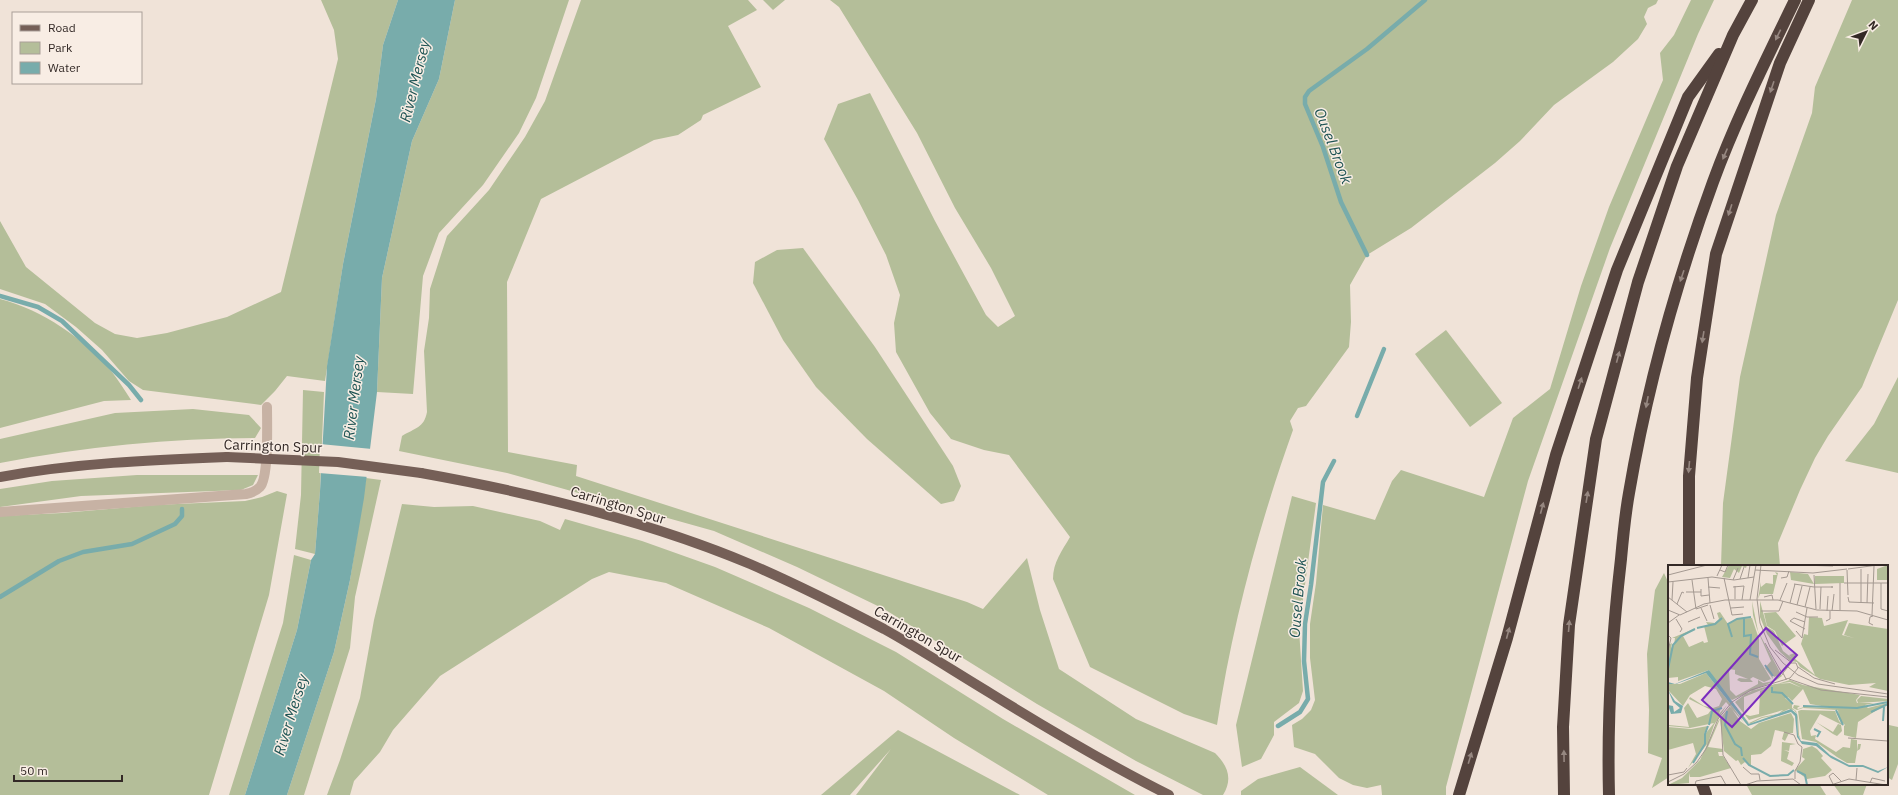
<svg xmlns="http://www.w3.org/2000/svg" width="1898" height="795" font-family="'IBM Plex Sans',sans-serif">
<style>
.green{fill:#b4be99}
.water{fill:#78acab}
.pier{fill:#f0e3d8}
.lines{fill:none;stroke-linecap:round;stroke-linejoin:round}
.stream{stroke:#78acab;stroke-width:4.5}
.minor{stroke:#c7b2a4;stroke-width:10}
.primary{stroke:#755f57;stroke-width:10}
.motorway{stroke:#54433d;stroke-width:12}
.primary-bridge{stroke:#755f57;stroke-width:10}
.oneway{fill:#968780}
.labels{text-anchor:middle;stroke-width:3;stroke-linejoin:round;paint-order:stroke}
.street-label{font-size:14px;fill:#332926;stroke:#f8ede4}
.water-label{font-size:15px;font-style:italic;fill:#1d5353;stroke:#f8ede4}
.inset-river{fill:none;stroke:#78acab;stroke-width:2}
.inset-road{fill:none;stroke:#a49991;stroke-width:1}
.view{fill:#7b2cbf;fill-opacity:0.15;stroke:#7b2cbf;stroke-width:2}
.inset-edge{fill:none;stroke:#332926;stroke-width:2}
</style>
<rect width="100%" height="100%" fill="#f0e3d8"/>
<g class="green">
<path d="M321 0H398L383 45 376 99 343 264 325 381 287 376 275 391 261 405 143 390 129 381 102 350 76 327 45 304 0 289V221L26 267 95 323 115 334 137 338 167 333 227 317 281 292 338 59 334 30Z"/>
<path d="M455 0H569L536 98 519 133 483 185 439 233 423 276 413 394 377 392 382 278 412 141 439 79Z"/>
<path d="M581 0H748L757 10 728 26 761 87 703 115 701 120 678 135 654 140 541 199 507 282 508 452 577 465 576 476 967 602 983 609 1027 558 1040 610 1059 669 1136 719 1215 753C1228 766 1233 779 1223 795H1203L1136 761 1037 704 884 609 797 567 714 531 507 473 399 451 402 436C415 428 424 428 427 412L424 351 429 318 430 289 447 236 489 190 525 137 545 101Z"/>
<path d="M763 0H785L773 10Z"/>
<path d="M830 0H1658L1656 4 1648 8 1644 17 1647 24 1638 39 1613 62 1554 105 1520 141 1495 163 1411 228 1367 255 1350 285 1351 322 1349 347 1306 406 1298 408 1290 421 1293 430C1259 525 1232 625 1217 725L1184 714 1090 667 1053 579C1053 562 1062 551 1070 537L1009 455 984 450 951 439 930 413 896 352 894 323 900 295 886 255 858 200 824 139 838 104 870 93 935 221 986 315 998 327 1015 316 991 268 955 208 917 133 839 7Z"/>
<path d="M1691 0H1714L1698 34 1610 248 1528 481 1446 787V795H1382L1381 785 1367 788 1353 785 1339 778 1315 754 1294 747 1292 725 1302 719 1311 710 1315 700 1310 658V624L1316 583 1323 505 1375 520 1392 481 1401 470 1484 497 1513 418 1550 389 1581 286 1609 207 1663 80 1660 53 1674 35Z"/>
<path d="M1852 0H1898V300L1862 387 1828 436 1815 458 1800 490 1778 543 1780 566H1721L1723 503 1740 377 1776 215 1812 113 1815 87Z"/>
<path d="M803 248 875 347 953 466 961 486 954 501 941 504 867 439 816 387 783 340 753 283 755 262 777 250Z"/>
<path d="M0 299C43 310 83 338 112 372 119 381 125 391 131 400L104 401 0 428Z"/>
<path d="M1446 330 1502 403 1470 427 1415 354Z"/>
<path d="M1898 377V473L1845 461 1874 424Z"/>
<path d="M303 390 324 392 320 491 315 554 295 549 301 495Z"/>
<path d="M193 409 249 415 261 428 255 438C170 438 84 447 0 463V439L115 413Z"/>
<path d="M137 475H258L253 485 241 490 81 496 0 507V489L52 481Z"/>
<path d="M366 478 381 480 355 597 350 648 304 795H287L334 652 350 580Z"/>
<path d="M277 491 287 494 269 595 209 795H0V516L62 513 155 505 245 501 262 497Z"/>
<path d="M1292 496 1316 503 1299 629 1303 691 1299 703 1274 722V735L1261 759 1242 767 1236 725Z"/>
<path d="M402 504 434 507 473 506 540 521 560 530 565 519 642 541 715 567 809 608 896 652 1003 719 1135 795H1048L954 738 884 691 769 628 666 583 609 572 592 579 440 676 393 730 380 752 354 781 350 795H327L340 760 360 698 374 620Z"/>
<path d="M294 555 311 560 297 630 245 795H229L283 623Z"/>
<path d="M1664 573 1669 584V777L1652 788 1662 758 1648 753 1649 710 1647 654 1655 590Z"/>
<path d="M1887 721 1889 725 1898 727V764L1892 780 1887 777Z"/>
<path d="M898 730 1020 795H856L891 749 850 795H821Z"/>
<path d="M1300 767 1338 795H1241V791L1258 779Z"/>
<path d="M1746 784H1819L1826 795H1752Z"/>
<path d="M1833 784H1867L1863 795H1841Z"/>
</g>
<path class="water" d="M398 0H455L439 79 412 141 382 278 377 392 364 498 350 580 334 652 287 795H245L297 630 311 560 315 554 320 491 327 366 343 264 376 99 383 45Z"/>
<path class="pier" d="M320 444 372 449 368 477 319 473Z"/>
<g class="lines">
<g class="stream">
<path d="M1367 255 1341 202 1323 147 1305 104V97L1309 91 1367 49 1425 0"/>
<path d="M0 296 38 307 62 321 129 385 141 400"/>
<path d="M1357 416 1384 349"/>
<path d="M0 597 59 561 83 552 132 544 175 524 182 516V509"/>
<path d="M1278 726 1300 712 1308 699 1304 661 1305 624 1311 585 1323 482 1334 461"/>
</g>
<path class="minor" d="M0 512 246 494C251 493 256 491 260 487 269 477 267 423 267 407"/>
<g class="primary">
<path d="M421 473C533 493 645 520 750 564 796 584 840 606 884 629 920 649 955 672 990 693 1048 729 1107 764 1169 795"/>
<path d="M0 477C75 463 151 460 227 457"/>
</g>
<g class="motorway">
<path d="M1689 566V476L1697 378 1716 254 1780 63 1809 0"/>
<path d="M1702 784 1706 795"/>
<path d="M1459 795 1507 638 1556 455 1617 270 1688 97 1719 54"/>
<path d="M1564 795 1563 727 1569 625 1596 439 1638 282 1677 166 1733 35 1752 0"/>
<path d="M1609 795C1607 716 1612 637 1621 559 1623 537 1625 515 1629 493 1647 387 1676 283 1713 182 1736 119 1766 60 1795 0"/>
</g>
<path class="primary-bridge" d="M227 457 338 462 421 473"/>
</g>
<defs><path id="oneway-solid" d="M-6-.8H1V-3.2L6.5 0L1 3.2V.8H-6Z"/></defs>
<g class="oneway">
<use href="#oneway-solid" transform="translate(1778 35) rotate(116)"/>
<use href="#oneway-solid" transform="translate(1772 87) rotate(109)"/>
<use href="#oneway-solid" transform="translate(1725 154) rotate(113)"/>
<use href="#oneway-solid" transform="translate(1730 210) rotate(108)"/>
<use href="#oneway-solid" transform="translate(1682 276) rotate(109)"/>
<use href="#oneway-solid" transform="translate(1703 337) rotate(99)"/>
<use href="#oneway-solid" transform="translate(1618 357) rotate(-75)"/>
<use href="#oneway-solid" transform="translate(1580 383) rotate(-72)"/>
<use href="#oneway-solid" transform="translate(1647 402) rotate(101)"/>
<use href="#oneway-solid" transform="translate(1689 467) rotate(95)"/>
<use href="#oneway-solid" transform="translate(1587 497) rotate(-81)"/>
<use href="#oneway-solid" transform="translate(1542 508) rotate(-75)"/>
<use href="#oneway-solid" transform="translate(1569 626) rotate(-85)"/>
<use href="#oneway-solid" transform="translate(1508 633) rotate(-75)"/>
<use href="#oneway-solid" transform="translate(1564 756) rotate(-91)"/>
<use href="#oneway-solid" transform="translate(1470 758) rotate(-73)"/>
</g>
<g class="labels">
<g class="street-label">
<text transform="translate(273 446) rotate(2)" y="5">Carrington Spur</text>
<text transform="translate(618 505) rotate(17)" y="5">Carrington Spur</text>
<text transform="translate(918 634) rotate(30)" y="5">Carrington Spur</text>
</g>
<g class="water-label">
<text transform="translate(415 81) rotate(-76)" y="5">River Mersey</text>
<text transform="translate(1333 146) rotate(69)" y="5">Ousel Brook</text>
<text transform="translate(354 398) rotate(-83)" y="5">River Mersey</text>
<text transform="translate(1298 598) rotate(-85)" y="5">Ousel Brook</text>
<text transform="translate(291 715) rotate(-73)" y="5">River Mersey</text>
</g>
</g>
<g transform="translate(1668 565)">
<rect width="220" height="220" fill="#f0e3d8"/>
<path d="M61 0H79L78 3 74 1 71 8 66 4 62 13 54 12ZM220 0V15H209V4ZM107 7 110 8 105 29H92L90 34 93 17V22L98 18 105 19V10H109ZM122 7 140 9 146 19 123 15ZM147 11H176V18L147 19ZM84 36 90 66 114 111 107 116 111 110 106 112 104 109 105 114 97 103 103 96 89 64 85 50ZM92 36 99 62 106 66 115 86 124 93 121 90 127 88 128 93H126L147 110 133 79 136 69 140 70 141 52 154 53 156 61 180 55 174 70 186 73 176 70 181 58 220 64V121L212 119 220 121V126L201 122 208 118 181 120 152 114 132 102 129 97 122 96 112 87 99 69 92 52ZM52 47 60 59 69 54 84 53 91 74V94L103 114 96 117 85 112 82 114 85 117H73L69 115 71 113 80 114 67 109V105L80 107 61 104 62 125 68 131 90 119V115L95 118 106 116 64 135 57 130 41 105 10 116V112L0 113V88L1 80 4 78 3 83 6 80 7 73H4L28 63 15 71 21 82 35 76 36 78 40 77 36 61 40 60 38 57 47 58 51 54 49 48ZM108 47 128 71 114 81 107 66 99 61 96 48ZM38 108 65 142 76 158 58 137 53 143 51 149 59 140 46 160 40 178 20 203 28 189 25 178 0 185V162L23 164 40 161 36 169 38 180V168L46 158 22 163 0 161V144L1 160 21 162 16 143 20 138 29 153 40 149 43 145 21 134 22 132 36 141 45 143 51 141 54 134 48 124 37 121 22 130 15 141 0 125V119H12ZM122 115 135 120 192 130 188 135 189 138H206L197 140 200 143 220 138 190 157 188 173 176 170V161L152 149 142 166 143 171 148 170 147 174 168 187 175 182 182 183 183 174 189 175V186L190 179H193L192 184 189 186 187 198H179L169 192 148 177 134 174 130 146 133 145 167 146 171 156 176 161 177 160 171 154 170 145 135 143 129 145 125 143 126 140 132 141 129 143 130 144 136 142 165 143 142 139 135 124 124 136 120 132 117 133 124 139V143L128 146 130 152 131 170 133 175 130 170 129 149 126 145 121 144 108 150 94 153 82 159 75 153 64 137 81 158 94 152 110 149 115 145 81 155 67 137 80 127 107 119 122 118 134 123 122 117 109 119ZM101 122 92 126 91 149 82 151 76 149V132ZM193 131 220 134V136L190 138 189 135ZM62 141 72 156 83 164 91 158 123 148 126 154 125 168H121L117 176 114 174 116 167 107 165 103 181 93 189 83 190V201L77 197 73 200 70 195 68 196 56 186 52 154 40 182 55 184V187H50L51 191H55L63 203 32 212H22L21 208V218L0 220 14 213 32 195 50 156ZM148 157 165 167 170 159 173 160 174 166 169 171 165 169ZM114 177 128 179 122 180 121 186 116 185 121 187 119 194 126 198 124 201 113 196ZM144 181 149 184 155 191 153 193 164 205 157 211 139 214 127 205 137 194 134 192 135 184Z" fill="#b4be99" fill-rule="evenodd"/>
<path d="M41 105 81 159 123 144 129 149 130 170 133 176 149 178 162 190 181 200H195L210 206 220 202 210 208 195 202H181L163 193 148 181 134 179 129 172 127 151 123 147 80 161 38 108 8 119H0V117L7 119ZM0 125 7 136 15 141 13 148 3 149 0 140 5 141 6 147 12 143 5 137Z" fill="#78acab"/>
<path class="inset-river" d="M76 53V71L83 70 82 89 90 92M29 63 47 59 54 53M64 72 60 59 69 54 83 52M97 100 105 111M0 104 5 80 13 71 27 64M104 122V127L114 128 125 139M135 141 189 143 220 137M168 145 175 160M59 146 57 160 67 179 73 183 74 191M203 147 220 139M215 156 216 142M41 160 44 146 54 143M146 164 152 167 149 172M75 193 81 200 102 211 120 210 126 205M25 198 37 179V169L40 161M129 206 137 210 139 220"/>
<path class="inset-road" d="M93 0 89 34 92 58 102 82 115 98 130 110 150 119 220 129M131 0 165 1M180 4 210 0M52 5 57 7 60 0M87 5 145 8 179 4M179 5 180 30M0 10 39 0M146 10 148 44M49 11 54 0M40 13 42 38M56 13 64 50 75 49M80 13 82 0M113 13 119 12 121 6M72 14 76 2M24 15 28 44 40 40M65 15 70 3M0 17 44 12 66 15 86 12M176 18H220M213 18V44L220 46M126 19 146 22M67 21V34M40 22 52 23M65 22 76 21 74 35M146 22H165H163M33 24V31L41 30M18 27H33M0 32 19 47M96 32 104 30 105 35M180 32 181 37 206 38M4 35 5 17M82 35 88 0M112 35 119 18M122 38 127 19M193 38V4M199 38 200 9M9 39 14 27 16 28M42 40 46 54M129 40 134 21M137 42 142 22M33 43 39 56M63 43 76 42M152 44 153 22M0 45 12 50 36 39 57 35H110L149 45 189 46 220 55M172 45V18M93 46H111L115 36M159 46 160 31M164 46 166 29M128 47 139 52H150M204 50 206 1M8 54 14 64 12 67M158 56 162 54V46M20 57 32 52M0 58 11 50M205 60 201 58 202 52 205 51M137 64 122 56 126 53 137 57M128 66 134 73 139 43M0 70 3 73 0 86M97 78 115 110M107 85 124 98M123 98H128L130 103 122 113 118 114 115 108ZM130 102 146 113 167 119M121 114 153 125 220 132M53 153 55 190 73 220M116 167 126 170 130 179 134 182 132 197 127 206V214M180 173 220 176M75 202 83 209H91L92 215M0 210 16 207 19 203M188 215 189 203M0 217 16 209 29 197 38 184 50 154 64 137 83 125 119 114M202 218 204 213 217 216M165 219 161 211 165 208 173 216M27 220 28 216 53 211 58 220M77 220 89 216 125 214 133 220M163 220 181 214 218 220"/>
<path class="view" d="M98 63 129 90 64 162 34 135Z"/>
<rect width="220" height="220" class="inset-edge"/>
</g>
<rect x="12" y="12" width="130" height="72" fill="#f8ede4" stroke="#a99f98"/>
<rect x="20" y="25" width="20" height="6" fill="#755f57" stroke="#a99f98"/>
<text x="48" y="32" font-size="12" fill="#332926">Road</text>
<rect x="20" y="42" width="20" height="12" fill="#b4be99" stroke="#a99f98"/>
<text x="48" y="52" font-size="12" fill="#332926">Park</text>
<rect x="20" y="62" width="20" height="12" fill="#78acab" stroke="#a99f98"/>
<text x="48" y="72" font-size="12" fill="#332926">Water</text>
<g transform="translate(1866 32) rotate(48)" stroke="#f8ede4" stroke-width="3" paint-order="stroke">
<path d="M0-3L7 15L0 10L-7 15Z" fill="#332926"/>
<text y="-6" font-size="11" font-weight="bold" text-anchor="middle" fill="#332926">N</text>
</g>
<path d="M14 775v6h108v-6" fill="none" stroke="#332926" stroke-width="2"/>
<text x="20" y="775" font-size="12" fill="#332926" stroke="#f8ede4" stroke-width="3" paint-order="stroke">50 m</text>
</svg>
